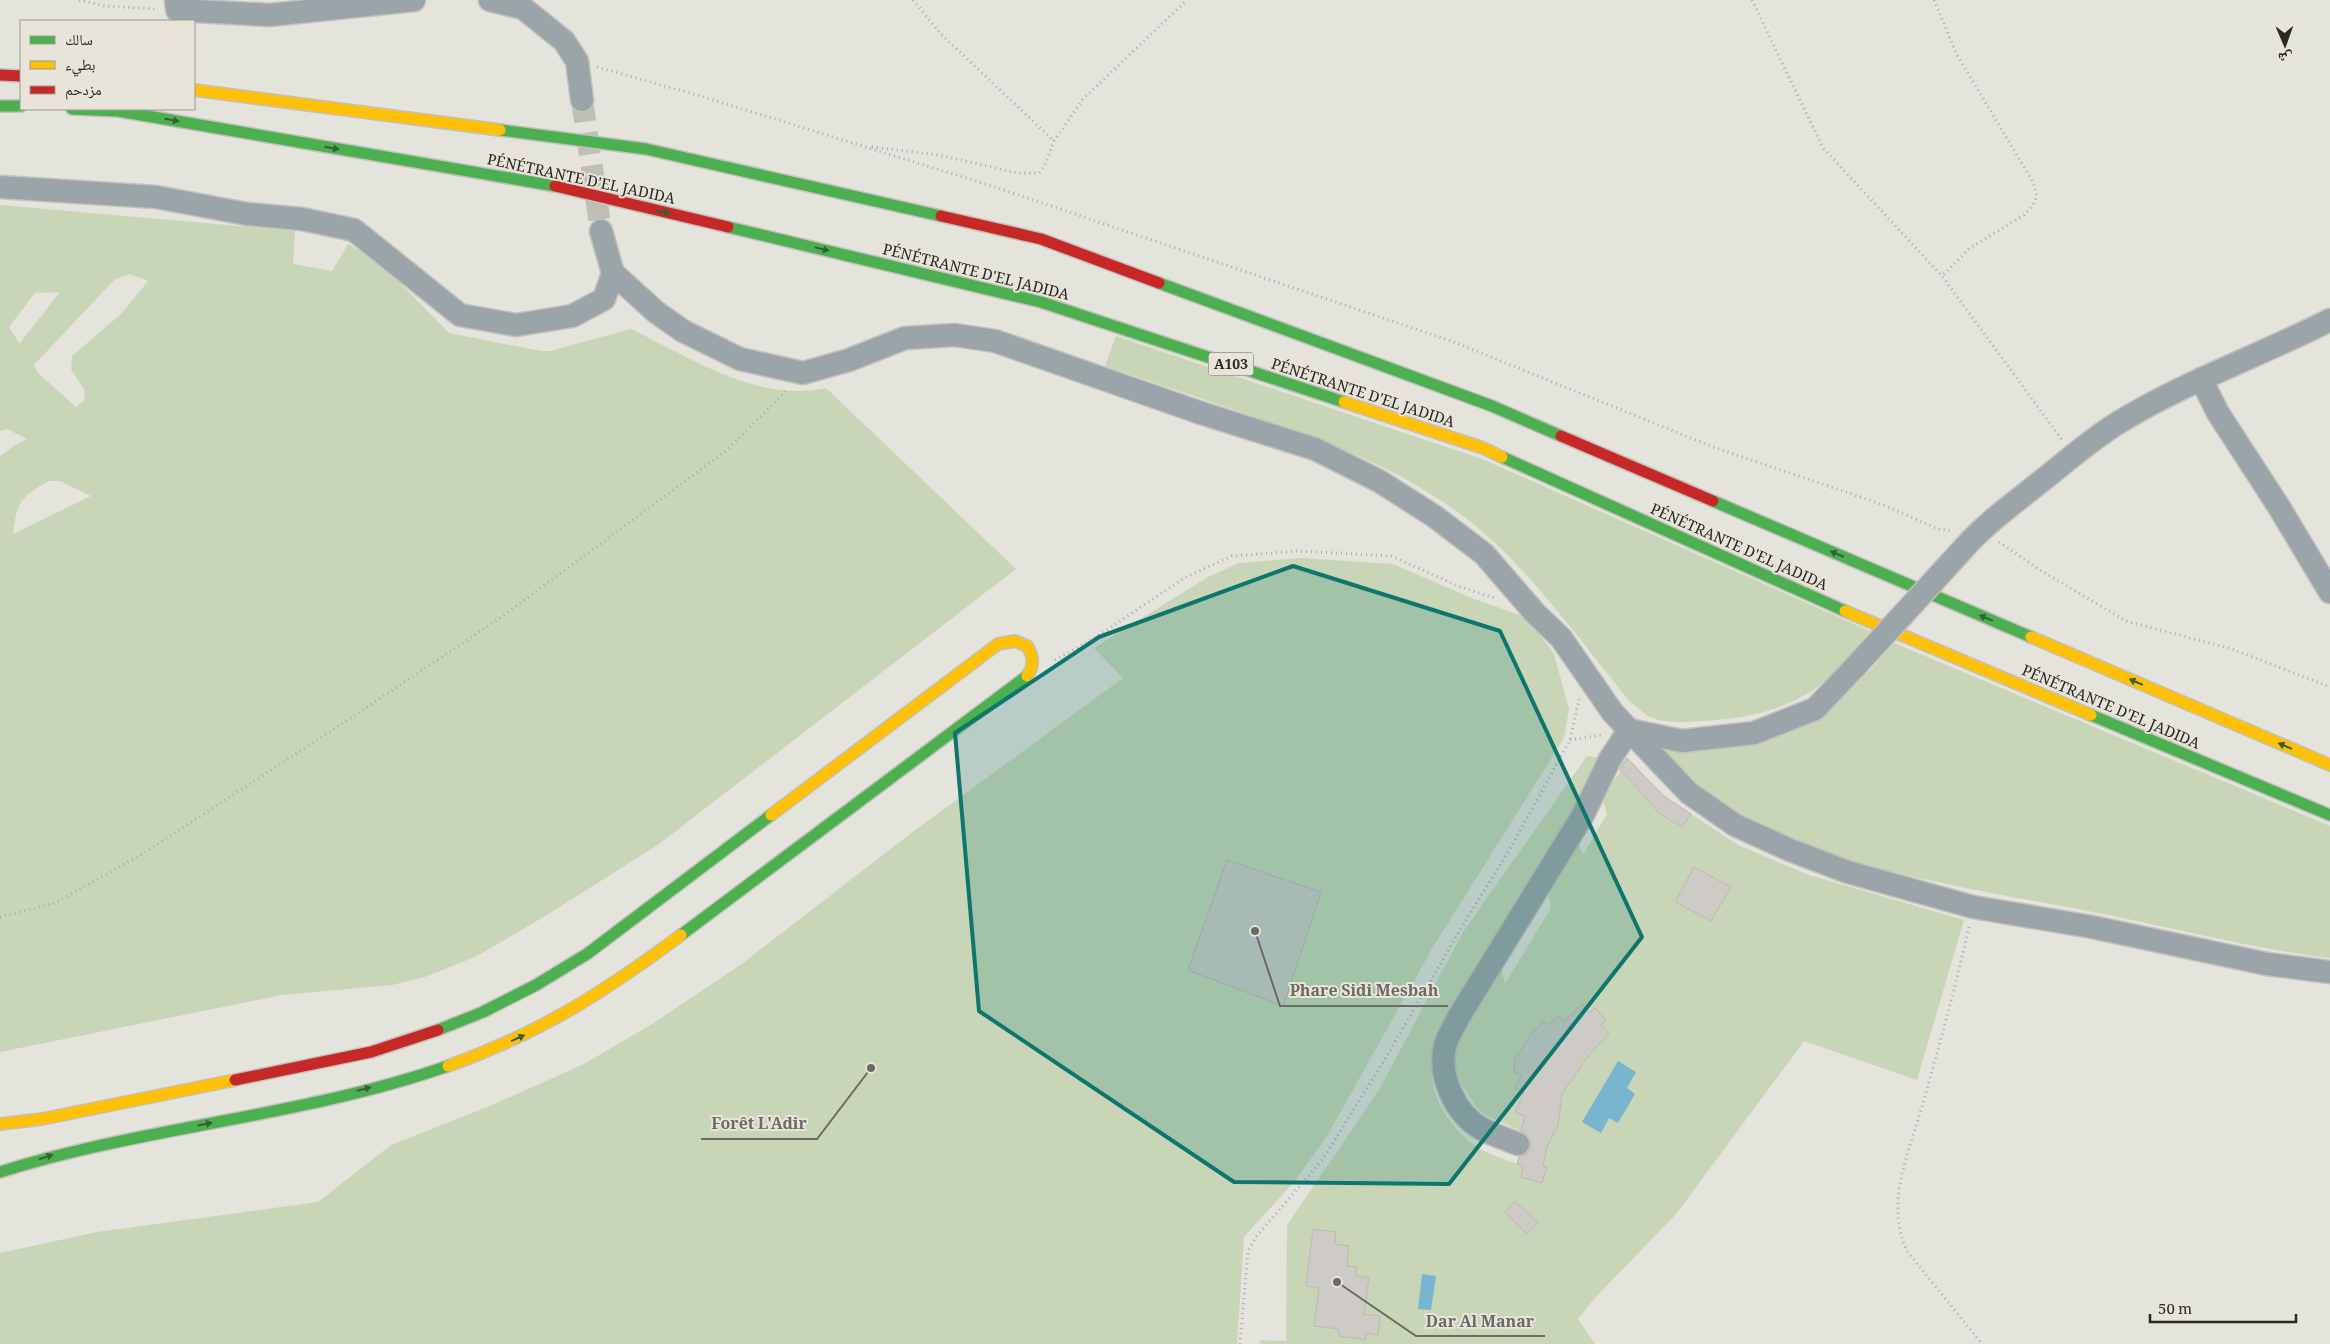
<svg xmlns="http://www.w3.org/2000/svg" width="2330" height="1344" font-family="Georgia,'Noto Naskh Arabic',serif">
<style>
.green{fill:#c8d6b7;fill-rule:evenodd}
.water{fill:#78b5cf}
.building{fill:#cecbc7;stroke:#bbb9b5}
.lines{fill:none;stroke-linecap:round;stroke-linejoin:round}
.street-tunnel{stroke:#bfbeb7;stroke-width:22;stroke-dasharray:22 11;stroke-linecap:butt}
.street-casing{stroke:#c2c1bc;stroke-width:25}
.fast-casing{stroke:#c2c1bc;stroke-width:14}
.slow-casing{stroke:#c2c1bc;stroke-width:14}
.jam-casing{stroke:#c2c1bc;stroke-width:14}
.path{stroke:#a8acad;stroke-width:3;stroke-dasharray:1 4;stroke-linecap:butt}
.street{stroke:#9ba4a9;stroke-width:22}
.fast{stroke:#4caf50;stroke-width:11}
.slow{stroke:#ffc107;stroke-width:11}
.jam{stroke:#c62828;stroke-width:11}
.street-bridge-casing{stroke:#c2c1bc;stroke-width:25;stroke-linecap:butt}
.street-bridge{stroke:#9ba4a9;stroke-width:22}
.oneway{fill:#385f36}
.marked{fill:#0f766e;fill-opacity:0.2;stroke:#0f766e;stroke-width:4;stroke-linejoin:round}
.labels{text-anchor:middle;stroke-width:4;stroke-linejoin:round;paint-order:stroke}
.shield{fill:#e8e4d9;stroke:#63615a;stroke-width:1}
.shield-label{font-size:14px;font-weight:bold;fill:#2a2924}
.street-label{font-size:15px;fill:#2a2924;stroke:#e8e4d9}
.leader{fill:none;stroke:#6b6a64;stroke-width:2}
.callout-dot{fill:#6b6a64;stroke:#e8e4d9;stroke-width:2}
.callout-label{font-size:16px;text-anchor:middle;font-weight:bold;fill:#6b6a64;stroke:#e8e4d9;stroke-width:4;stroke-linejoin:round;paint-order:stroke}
</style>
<rect width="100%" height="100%" fill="#e4e3dc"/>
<g class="green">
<path d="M0 205 295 231 293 264 332 271 348 244 364 253 400 283 449 333 541 351H550L631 329C691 358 758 403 826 388L1016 569 659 844 547 915 477 956 425 977 392 985 282 995 0 1052V456L15 445 27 439 7 429 0 431ZM130 274 148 281 122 313 72 356 71 369 85 391 84 401 76 407 38 373 34 365 114 280ZM60 292 20 343H19L9 327 35 293ZM49 481H60L91 496 13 534C17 502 20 497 49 481Z"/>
<path d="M1116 336 1482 459 1870 631C1856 647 1843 667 1827 680 1790 710 1747 719 1701 721 1684 722 1665 724 1648 716 1642 712 1636 706 1630 702 1585 647 1537 579 1484 533 1414 472 1327 441 1241 412 1196 397 1150 381 1105 366Z"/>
<path d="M1301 558 1393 564 1469 597 1522 616 1535 628 1554 654 1569 709 1564 738 1433 947 1326 1138 1294 1182 1244 1237 1237 1344H0V1253L97 1232 318 1202 391 1145 490 1106 584 1064 652 1024 743 963 910 834 1123 678 1094 648 1208 577 1239 563Z"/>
<path d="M1894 643 2330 826V958C2253 949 2179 929 2103 914 1980 889 1852 875 1740 815 1721 805 1698 794 1683 778 1674 769 1667 758 1660 748L1807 722 1835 705 1873 667Z"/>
<path d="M1587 756 1602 758 1585 800 1435 1050C1433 1059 1431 1068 1432 1077 1434 1106 1459 1138 1484 1151 1495 1156 1506 1160 1517 1164L1521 1150 1516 1149 1521 1131 1487 1116 1476 1107 1457 1078 1454 1064 1455 1043 1501 966 1505 984 1551 908 1547 889 1578 840 1583 855 1607 814 1601 794 1620 773 1619 761 1631 762 1640 771 1631 781 1660 814 1681 827 1691 814 1738 845 1809 875 1964 920 1917 1080 1804 1041 1677 1213 1594 1299 1578 1319 1595 1344H1261L1259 1340 1286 1341 1287 1225 1379 1090 1463 932Z"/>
</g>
<g class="water">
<path d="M1618 1061 1636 1072 1627 1088 1635 1094 1618 1123 1609 1118 1601 1133 1582 1122Z"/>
<path d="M1422 1274 1436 1276 1431 1310 1418 1309Z"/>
</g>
<g class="building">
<path d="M1627 758 1664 796 1691 814 1682 827 1660 814 1620 769Z"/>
<path d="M1227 860 1321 892 1283 1006 1188 970Z"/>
<path d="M1694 867 1731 887 1711 921 1675 902Z"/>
<path d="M1582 1004 1589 1013 1595 1008 1606 1020 1601 1025 1609 1034 1589 1055 1562 1094 1558 1125 1547 1147 1543 1166 1547 1167 1542 1183 1521 1177 1523 1166 1517 1164 1519 1157 1526 1155 1530 1149 1531 1143 1528 1136 1521 1131 1525 1116 1515 1113 1524 1092 1515 1088 1521 1075 1514 1072 1515 1059 1531 1034 1544 1021 1549 1025 1558 1016 1564 1021Z"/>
<path d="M1515 1201 1538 1223 1527 1234 1505 1212Z"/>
<path d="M1313 1229 1336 1232 1335 1244 1349 1246 1347 1266 1357 1267 1356 1276 1369 1278 1364 1314 1380 1316 1378 1335 1366 1333 1365 1340 1339 1336V1329L1314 1326 1319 1288 1306 1286Z"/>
</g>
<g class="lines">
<path class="street-tunnel" d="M582 100 601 231"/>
<defs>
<g id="street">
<path d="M176 0 177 10 270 15 414 0"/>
<path d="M490 0 523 8 564 41 577 61 582 100"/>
<path d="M0 187 156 197 247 214 302 219 354 230 460 315 516 325 572 316 604 299 613 273"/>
<path d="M601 231 613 273 656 312 683 331 740 359 803 373 849 360 905 338 955 335 995 341 1201 413 1315 449 1379 481 1434 516 1484 554 1535 613 1561 638 1613 713 1689 793 1735 825 1790 850 1848 872 1973 907 2092 927 2267 964 2330 972"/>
<path d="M2201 379 2218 413 2279 507 2330 592"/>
<path d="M1964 548C1986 523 2013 504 2039 483 2066 462 2091 439 2121 421 2187 381 2261 355 2330 320"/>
<path d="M1518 1144C1506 1139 1493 1135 1482 1129 1455 1114 1438 1076 1445 1046 1447 1037 1454 1027 1458 1018L1583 815 1610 759 1629 730 1682 741 1754 733 1815 709 1855 667"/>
</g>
<g id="fast">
<path d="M0 106H21"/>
<path d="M72 109 118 111 555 186"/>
<path d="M500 130 646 149 941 216"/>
<path d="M728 227 1041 302 1344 402"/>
<path d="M1159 283 1492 406 1561 436"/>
<path d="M1502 457 1845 611"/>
<path d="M1713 501 2031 637"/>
<path d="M2091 715 2330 815"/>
<path d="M681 935 1027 676"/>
<path d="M438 1030 483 1012 536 985 587 954 771 815"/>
<path d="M0 1172C146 1126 302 1117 448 1066"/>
</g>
<g id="slow">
<path d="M194 90 500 130"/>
<path d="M1344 402 1483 448 1502 457"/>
<path d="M1845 611 2091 715"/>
<path d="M2031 637 2330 765"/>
<path d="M771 815 998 644 1015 641 1027 646C1034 656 1034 667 1027 676"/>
<path d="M448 1066C540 1033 603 993 681 935"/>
<path d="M0 1124 42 1119 235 1080"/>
</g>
<g id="jam">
<path d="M0 75 21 76"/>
<path d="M555 186 728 227"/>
<path d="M941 216 1041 239 1159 283"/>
<path d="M1561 436 1713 501"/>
<path d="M235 1080 371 1052 438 1030"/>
</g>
</defs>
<use href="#street" class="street-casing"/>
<use href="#fast" class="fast-casing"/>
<use href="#slow" class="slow-casing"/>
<use href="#jam" class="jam-casing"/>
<g class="path">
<path d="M79 0 105 6 156 9"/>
<path d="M913 0 941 34 1054 141"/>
<path d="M1752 0 1823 148 1942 276 2062 440"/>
<path d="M1934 0 1957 55 2033 182 2037 196 2033 205 2024 215 1970 248 1942 276"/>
<path d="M597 67 697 95 992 186 1454 342 1713 447 1881 504 1938 529 1952 531"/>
<path d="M872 147 939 155 1017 173H1039L1044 167 1054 141 1083 99 1187 0"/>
<path d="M1999 542 2040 570 2126 621 2232 649 2330 687"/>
<path d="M1055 660 1098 636 1184 578 1232 556 1298 551 1391 556 1458 586 1494 598"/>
<path d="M1570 740 1601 735"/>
<path d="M0 917 55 903 139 856 340 725 500 618 726 451 787 390"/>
<path d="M1969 927C1956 985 1940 1042 1924 1100 1915 1132 1901 1166 1898 1199 1897 1218 1899 1234 1907 1251L1982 1344"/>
<path d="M1240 1344 1248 1251 1256 1237 1323 1159 1385 1059 1463 925 1511 847 1570 740 1579 699"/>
</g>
<use href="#street" class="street"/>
<use href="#fast" class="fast"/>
<use href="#slow" class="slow"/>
<use href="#jam" class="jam"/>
<defs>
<path id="street-bridge" d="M1855 667 1964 548"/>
</defs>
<use href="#street-bridge" class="street-bridge-casing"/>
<use href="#street-bridge" class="street-bridge"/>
</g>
<defs><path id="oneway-solid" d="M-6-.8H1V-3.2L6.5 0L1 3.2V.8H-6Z" transform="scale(1.25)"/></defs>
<g class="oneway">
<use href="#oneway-solid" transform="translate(172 120) rotate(10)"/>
<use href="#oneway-solid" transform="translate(332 148) rotate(10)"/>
<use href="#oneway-solid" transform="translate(663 212) rotate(13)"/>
<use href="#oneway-solid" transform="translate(822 249) rotate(13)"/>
<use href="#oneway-solid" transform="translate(1837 554) rotate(-157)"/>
<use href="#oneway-solid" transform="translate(1986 618) rotate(-157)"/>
<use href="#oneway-solid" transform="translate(2136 682) rotate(-157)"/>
<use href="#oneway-solid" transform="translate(2285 746) rotate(-157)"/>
<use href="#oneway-solid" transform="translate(518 1038) rotate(-24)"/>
<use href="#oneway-solid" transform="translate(364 1089) rotate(-14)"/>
<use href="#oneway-solid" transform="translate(205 1124) rotate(-11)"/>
<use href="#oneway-solid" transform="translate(46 1157) rotate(-18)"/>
</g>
<path class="marked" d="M1293 566 1500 631 1642 937 1449 1184 1234 1182 979 1011 955 733 1099 637Z"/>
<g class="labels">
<rect class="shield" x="1208.5" y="352.5" width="45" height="23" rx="4"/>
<g class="shield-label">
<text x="1231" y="369">A103</text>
</g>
<g class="street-label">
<text transform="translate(581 179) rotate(12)" y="5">PÉNÉTRANTE D'EL JADIDA</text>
<text transform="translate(976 272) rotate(14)" y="5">PÉNÉTRANTE D'EL JADIDA</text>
<text transform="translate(1363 393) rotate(18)" y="5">PÉNÉTRANTE D'EL JADIDA</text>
<text transform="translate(1739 547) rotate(24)" y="5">PÉNÉTRANTE D'EL JADIDA</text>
<text transform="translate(2111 707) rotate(23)" y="5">PÉNÉTRANTE D'EL JADIDA</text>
</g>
</g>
<path class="leader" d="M1255 931L1280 1006H1448M871 1068L817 1139H701M1337 1282L1416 1336H1545"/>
<g class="callout-dot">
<circle cx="1255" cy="931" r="5"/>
<circle cx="871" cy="1068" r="5"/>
<circle cx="1337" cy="1282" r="5"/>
</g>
<g class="callout-label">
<text x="1364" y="996">Phare Sidi Mesbah</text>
<text x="759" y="1129">Forêt L'Adir</text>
<text x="1480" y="1327">Dar Al Manar</text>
</g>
<rect x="20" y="20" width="175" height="90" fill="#e8e4d9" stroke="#9c9991"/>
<rect x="30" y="36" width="25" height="8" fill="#4caf50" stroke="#9c9991"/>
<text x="65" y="45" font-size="15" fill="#2a2924">سالك</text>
<rect x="30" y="61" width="25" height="8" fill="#ffc107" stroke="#9c9991"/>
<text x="65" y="70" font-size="15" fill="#2a2924">بطيء</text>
<rect x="30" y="86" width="25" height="8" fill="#c62828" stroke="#9c9991"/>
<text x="65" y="95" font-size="15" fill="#2a2924">مزدحم</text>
<g transform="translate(2285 45) rotate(178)" stroke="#e8e4d9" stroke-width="4" paint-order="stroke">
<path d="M0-4L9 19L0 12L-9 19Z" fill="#2a2924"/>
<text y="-8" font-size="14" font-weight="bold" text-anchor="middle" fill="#2a2924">ش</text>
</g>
<path d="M2150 1314v8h146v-8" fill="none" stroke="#2a2924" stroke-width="2.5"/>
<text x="2158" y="1314" font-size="15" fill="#2a2924" stroke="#e8e4d9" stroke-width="4" paint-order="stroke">50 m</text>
</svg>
